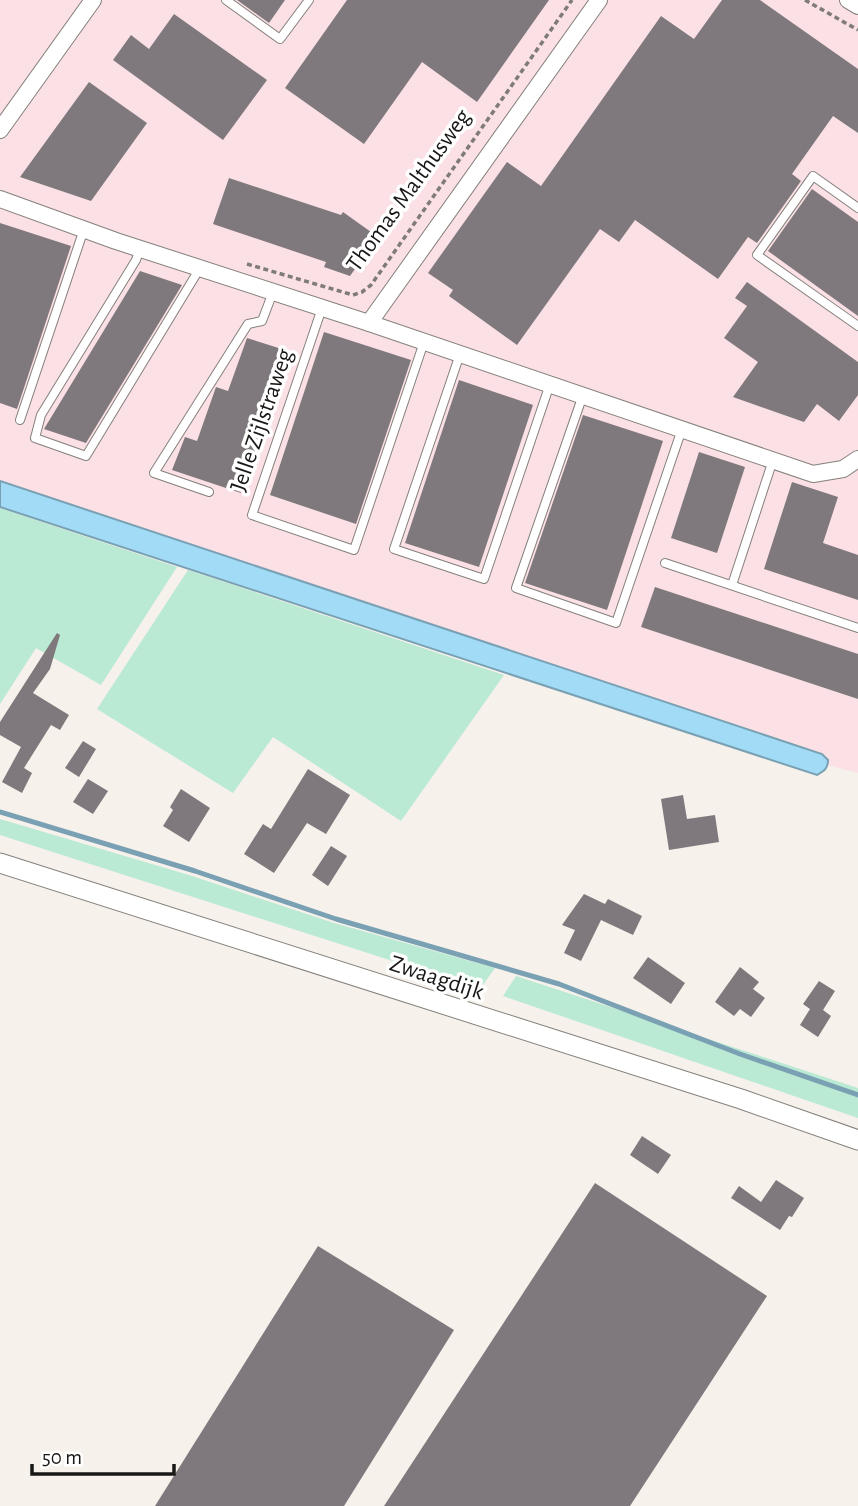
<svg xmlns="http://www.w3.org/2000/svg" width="858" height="1506" font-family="'Alegreya Sans',sans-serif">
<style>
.industrial{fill:#fbe0e5}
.green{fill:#baead3}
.water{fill:#a2dbf6;stroke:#79a0b3;stroke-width:2}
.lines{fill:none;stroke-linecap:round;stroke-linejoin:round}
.stream{stroke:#79a0b3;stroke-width:5}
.building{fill:#7f797d}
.service-casing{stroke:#84807b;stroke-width:10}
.minor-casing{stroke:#84807b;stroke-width:18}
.tertiary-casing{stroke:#84807b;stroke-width:21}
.path{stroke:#7f7c78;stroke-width:3.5;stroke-dasharray:5 3.5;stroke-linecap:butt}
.service{stroke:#fff;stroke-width:8}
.minor{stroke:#fff;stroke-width:16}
.tertiary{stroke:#fff;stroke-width:19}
.labels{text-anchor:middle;stroke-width:7;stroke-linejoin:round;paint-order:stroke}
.street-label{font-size:24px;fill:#191816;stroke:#fff}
</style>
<rect width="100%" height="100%" fill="#f6f1eb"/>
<path class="industrial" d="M0 0H858V773L828 765V760L822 754 0 481Z"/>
<g class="green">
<path d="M0 508 177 567 101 685 36 648 0 704Z"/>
<path d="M188 570 504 675 401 821 273 737 233 793 97 709Z"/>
<path d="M0 819 189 875 334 923 495 968 480 989 0 835Z"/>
<path d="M516 976 858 1088V1118L503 996Z"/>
</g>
<path class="water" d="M0 481 822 754 828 760C828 769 824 771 817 775L0 507Z"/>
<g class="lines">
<path class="stream" d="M0 812 195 871 336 919 559 984 740 1054 858 1095"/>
</g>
<g class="building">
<path d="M237 0H285L269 23Z"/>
<path d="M347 0H549L477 102 422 62 364 144 285 88Z"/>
<path d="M722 0H760L858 69V133L833 116 792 174 801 181 757 243 748 237 718 279 635 220 619 242 600 229 517 345 449 296 453 290 428 273 507 162 541 186 661 16 694 39Z"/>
<path d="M174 14 267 80 223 140 113 60 131 35 149 49Z"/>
<path d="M89 82 147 123 91 201 20 177Z"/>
<path d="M229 178 341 215 343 212 378 237 350 276 324 267 326 262 213 224Z"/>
<path d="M812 189 858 222V316L768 251Z"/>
<path d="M0 223 71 246 17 409 0 403Z"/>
<path d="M140 271 182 285 86 443 44 429Z"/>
<path d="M747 282 858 362V395L839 421 817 404 804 422 733 397 758 362 724 338 747 306 735 298Z"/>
<path d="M324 332 411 360 356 524 270 495Z"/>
<path d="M247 338 288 351 241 493 172 470 185 437 197 441 216 387 228 391Z"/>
<path d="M459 380 533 405 479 567 405 543Z"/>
<path d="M583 415 663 441 607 610 525 583Z"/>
<path d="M699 452 745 467 717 553 671 538Z"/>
<path d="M792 482 838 497 823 543 858 555V600L764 569Z"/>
<path d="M655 587 858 654V699L641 627Z"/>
<path d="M57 633 60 635 50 669 33 693 69 715 60 730 51 725 24 768 32 773 22 793 2 782 21 747 0 735V722Z"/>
<path d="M83 741 96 749 79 777 65 768Z"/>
<path d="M308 769 350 795 326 834 307 823 274 873 244 854 263 824 271 829Z"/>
<path d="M88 779 108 791 93 814 73 802Z"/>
<path d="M181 789 210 808 189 842 163 826 173 810 170 807Z"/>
<path d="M683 795 687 819 715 815 719 842 669 850 661 799Z"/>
<path d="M331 846 347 856 328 886 312 875Z"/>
<path d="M584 894 605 904 608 899 642 916 633 935 601 920 581 961 564 953 575 930 562 925Z"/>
<path d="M648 957 685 983 671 1004 633 978Z"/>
<path d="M740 967 759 982 753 989 765 998 751 1017 740 1009 734 1016 715 1002Z"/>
<path d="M819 981 835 991 823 1010 831 1016 818 1037 800 1025 810 1009 803 1004Z"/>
<path d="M642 1136 671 1155 658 1174 630 1155Z"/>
<path d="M776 1180 804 1198 792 1217 789 1216 780 1230 731 1198 739 1186 761 1202Z"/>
<path d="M595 1183 767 1296 630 1506H384Z"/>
<path d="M318 1246 454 1330 344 1506H155Z"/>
</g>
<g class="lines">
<defs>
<g id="service">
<path d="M226 0 280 39 309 0"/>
<path d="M858 208 813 176 757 255 858 326"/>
<path d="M140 248 136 260 41 415 35 438 86 456 200 268"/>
<path d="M322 308 252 515 354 550 424 342"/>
<path d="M460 354 394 549 484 579 550 384"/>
<path d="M583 395 516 588 616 623 682 429"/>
<path d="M20 420 84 229"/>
<path d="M209 492 154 473 248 324 262 321 273 292"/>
<path d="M665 563 858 628"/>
<path d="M732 585 773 460"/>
</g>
<g id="minor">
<path d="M848 0 858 6"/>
<path d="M0 130 93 0"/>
<path d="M0 199 116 241 369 323 813 474 843 469 858 459"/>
<path d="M369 323 599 0"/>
</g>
<path id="tertiary" d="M0 863 741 1099 858 1140"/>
</defs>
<use href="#service" class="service-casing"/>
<use href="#minor" class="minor-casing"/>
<use href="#tertiary" class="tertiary-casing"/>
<g class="path">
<path d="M805 0 858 30"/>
<path d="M247 264 353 295 362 292 371 285 572 0"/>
</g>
<use href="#service" class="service"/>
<use href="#minor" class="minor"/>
<use href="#tertiary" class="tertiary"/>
</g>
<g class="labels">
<g class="street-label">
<text transform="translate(408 190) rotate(-54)" y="8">Thomas Malthusweg</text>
<text transform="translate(261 420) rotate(-71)" y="8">Jelle Zijlstraweg</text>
<text transform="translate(437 977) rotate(18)" y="8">Zwaagdijk</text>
</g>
</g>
<path d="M32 1464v10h142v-10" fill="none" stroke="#191816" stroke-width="3.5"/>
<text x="42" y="1464" font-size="21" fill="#191816" stroke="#ffffff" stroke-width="5" paint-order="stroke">50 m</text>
</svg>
